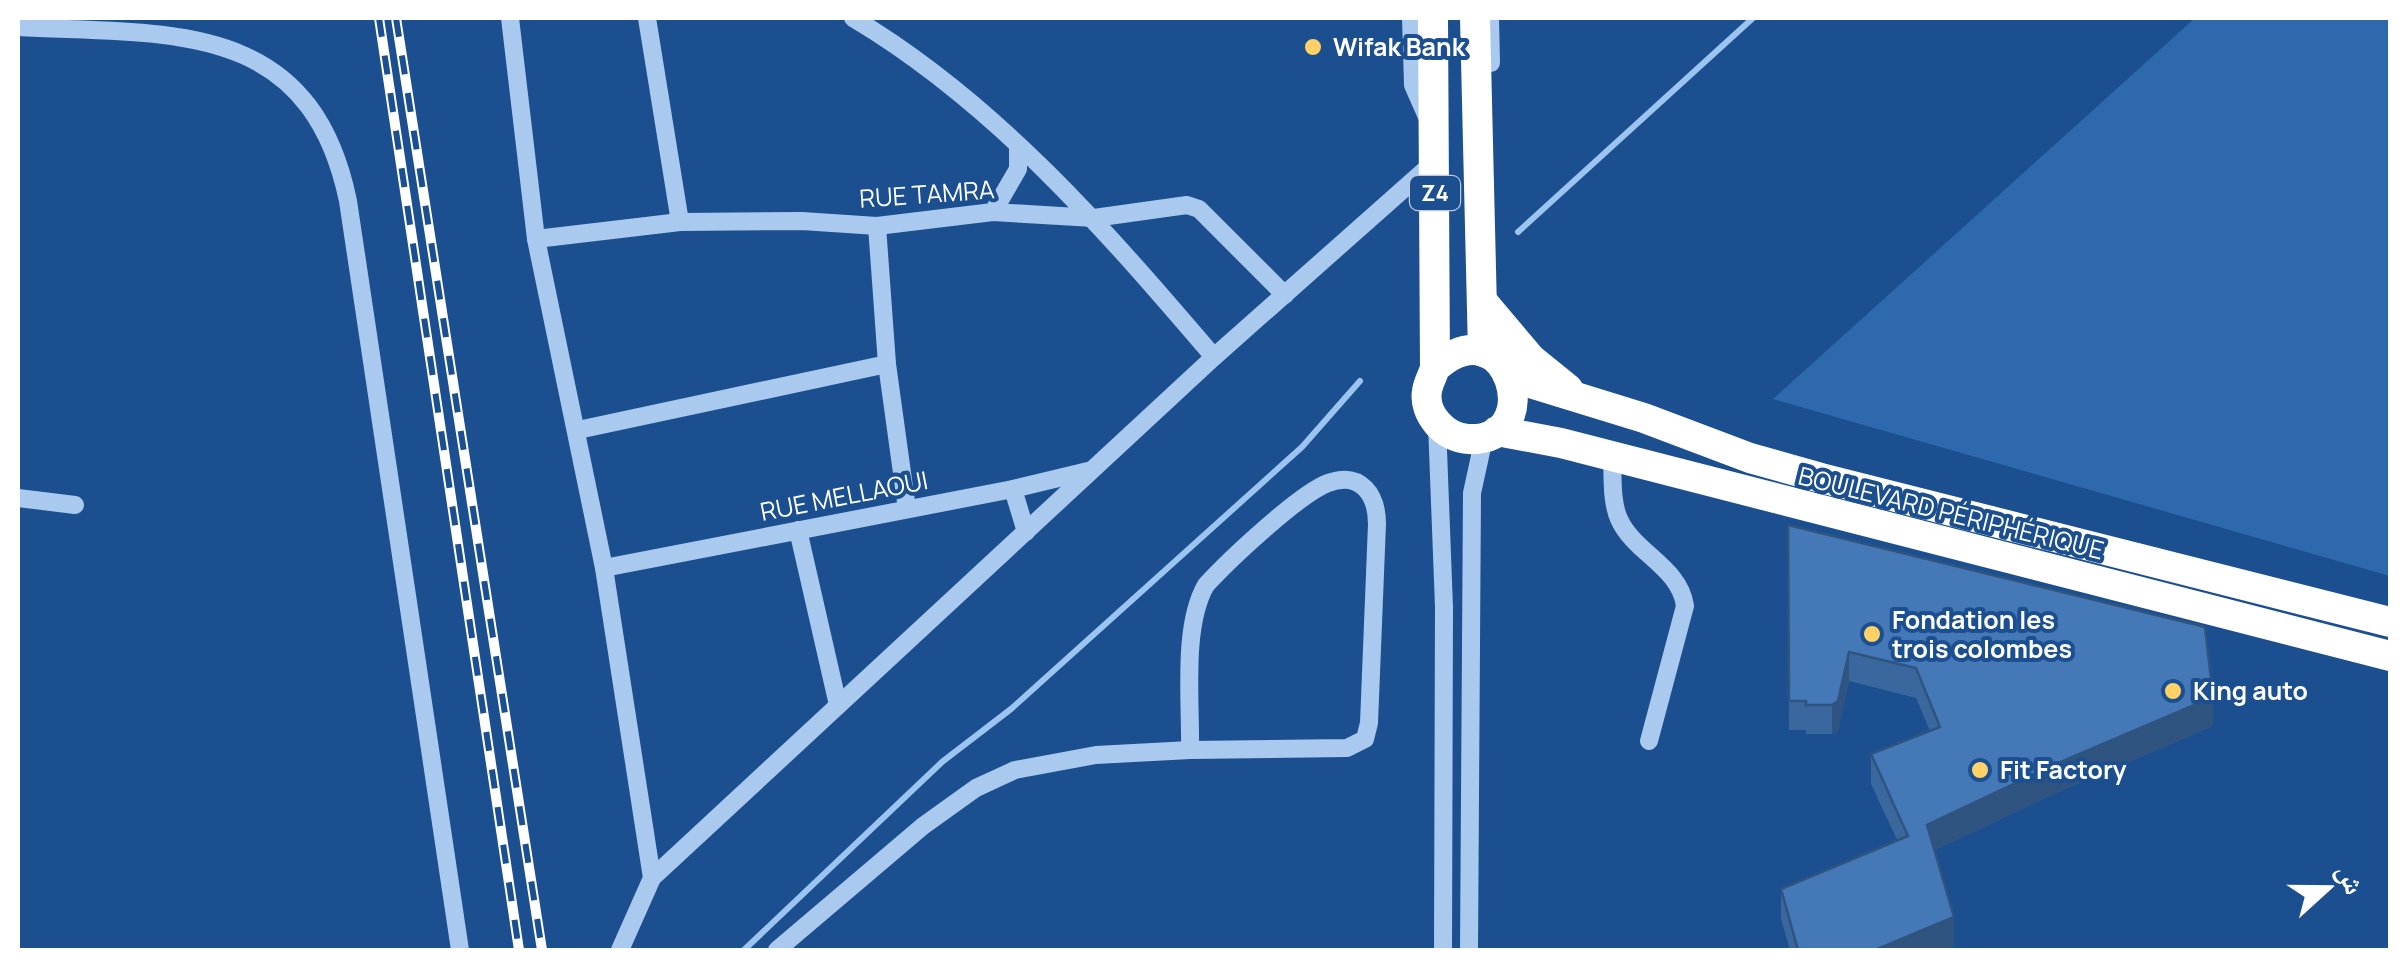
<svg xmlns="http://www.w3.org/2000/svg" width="2408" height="968" font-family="Manrope,'Noto Naskh Arabic',sans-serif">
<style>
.green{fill:#2e69ad}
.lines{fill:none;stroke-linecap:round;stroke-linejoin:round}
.stream{stroke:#9cc4f0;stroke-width:6}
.minor{stroke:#a9c9ee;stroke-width:18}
.highway{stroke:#fff;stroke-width:30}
.rail-casing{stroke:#fff;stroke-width:10}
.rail{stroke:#1b4f8f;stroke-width:6;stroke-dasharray:19;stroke-linecap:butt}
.wall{fill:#3a679d}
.shaded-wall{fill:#305480}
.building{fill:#4478b7;stroke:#305480;stroke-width:2.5}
.poi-dot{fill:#ffd166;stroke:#1b4f8f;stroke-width:4}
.labels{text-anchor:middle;stroke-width:8;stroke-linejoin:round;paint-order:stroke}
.shield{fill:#1b4f8f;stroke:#bbcadd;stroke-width:2.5}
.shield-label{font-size:22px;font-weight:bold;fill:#fff}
.poi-label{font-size:25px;font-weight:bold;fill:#fff;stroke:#1b4f8f;text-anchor:start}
.street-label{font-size:25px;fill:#fff;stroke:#1b4f8f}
</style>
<rect width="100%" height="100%" fill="#1b4f8f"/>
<path class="green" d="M2195 18H2390V576L1773 399Z"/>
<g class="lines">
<g class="stream">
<path d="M1518 232 1753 18"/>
<path d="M744 950 942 762 1011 709 1302 447 1360 381"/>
</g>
<g class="minor">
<path d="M510 18 536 239 604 568 652 878 620 950"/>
<path d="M647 18 680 222"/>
<path d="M853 18C996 103 1107 232 1214 357"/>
<path d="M1411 18 1413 85 1428 119"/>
<path d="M1490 18 1491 63"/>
<path d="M18 27C167 35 310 17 348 201L460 950"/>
<path d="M993 212 1018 169V147"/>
<path d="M877 226 887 364 907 509"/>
<path d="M536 239 680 222 802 221 877 226 993 212 1094 218 1187 205 1199 209 1285 295"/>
<path d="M1437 424 1444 607 1443 950"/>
<path d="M578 430 887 364"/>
<path d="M1612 456C1613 476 1611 501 1619 519 1634 553 1680 567 1685 606L1649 741"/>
<path d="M1013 489 1026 532"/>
<path d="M18 498 75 505"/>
<path d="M798 530 838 705"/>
<path d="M604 568 1013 489 1088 471"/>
<path d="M652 878 1214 357 1434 162"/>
<path d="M777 950 923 826 976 788 1015 770 1096 755 1190 750 1347 748 1365 739 1369 723 1377 524C1377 495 1361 471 1328 483 1299 494 1229 560 1206 585 1182 626 1191 702 1190 750"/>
<path d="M1469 950 1472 493 1484 438"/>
</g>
<g class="highway">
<path d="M1433 18 1435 368C1433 375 1428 383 1427 391 1423 414 1445 438 1468 439 1549 444 1509 301 1435 368"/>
<path d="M1475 18 1483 352"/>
<path d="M1482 301 1531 359 1568 389"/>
<path d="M1511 377 1644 418 1750 458 1821 478 2390 622"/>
<path d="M1497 431 1561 443 2390 656"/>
</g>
<defs>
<g id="rail">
<path d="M379 18 519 950"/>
<path d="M396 18 542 950"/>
</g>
</defs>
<use href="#rail" class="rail-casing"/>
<use href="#rail" class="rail"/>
</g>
<path class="wall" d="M1788 525 2213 726 2056 793 1935 850 1954 946 1944 950H1790L1781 919V889L1897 840 1871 784V754L1930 731 1916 698 1849 681 1838 731 1832 734H1806V730H1789Z"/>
<g class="shaded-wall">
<path d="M1849 652V681L1838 731 1832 734V705Z"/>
<path d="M2213 697V726L2056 793 1927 854V825L2056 764Z"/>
<path d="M1954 917V946L1944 950H1875Z"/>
</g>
<path class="building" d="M1788 525 2205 627 2213 697 2056 764 1927 825 1954 917 1875 950H1798L1781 889 1908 836 1871 754 1940 727 1916 668 1849 652 1838 701 1832 705H1806V701H1789Z"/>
<g class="poi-dot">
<circle cx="1313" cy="47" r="10"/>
<circle cx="1872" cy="634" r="10"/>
<circle cx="2173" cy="691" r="10"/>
<circle cx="1980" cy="770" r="10"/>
</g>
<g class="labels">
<rect class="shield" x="1410" y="176" width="50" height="34" rx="8"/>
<g class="shield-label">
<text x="1435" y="201">Z4</text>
</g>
<g class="poi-label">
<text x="1333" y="56">Wifak Bank</text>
<text x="1892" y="629">Fondation les<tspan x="1892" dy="29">trois colombes</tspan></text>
<text x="2193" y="700">King auto</text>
<text x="2000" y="779">Fit Factory</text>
</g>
<g class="street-label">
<text transform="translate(927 194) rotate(-4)" y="9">RUE TAMRA</text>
<text transform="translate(844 496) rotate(-11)" y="9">RUE MELLAOUI</text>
<text transform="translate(1951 513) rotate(14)" y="9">BOULEVARD PÉRIPHÉRIQUE</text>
</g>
</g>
<rect width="2408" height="968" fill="none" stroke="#ffffff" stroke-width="40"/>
<g transform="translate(2328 888) rotate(69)" stroke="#1b4f8f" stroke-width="8" paint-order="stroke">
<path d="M0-8L18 38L0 25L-18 38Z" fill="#ffffff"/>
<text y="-15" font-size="28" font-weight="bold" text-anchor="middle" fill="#ffffff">ش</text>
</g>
</svg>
